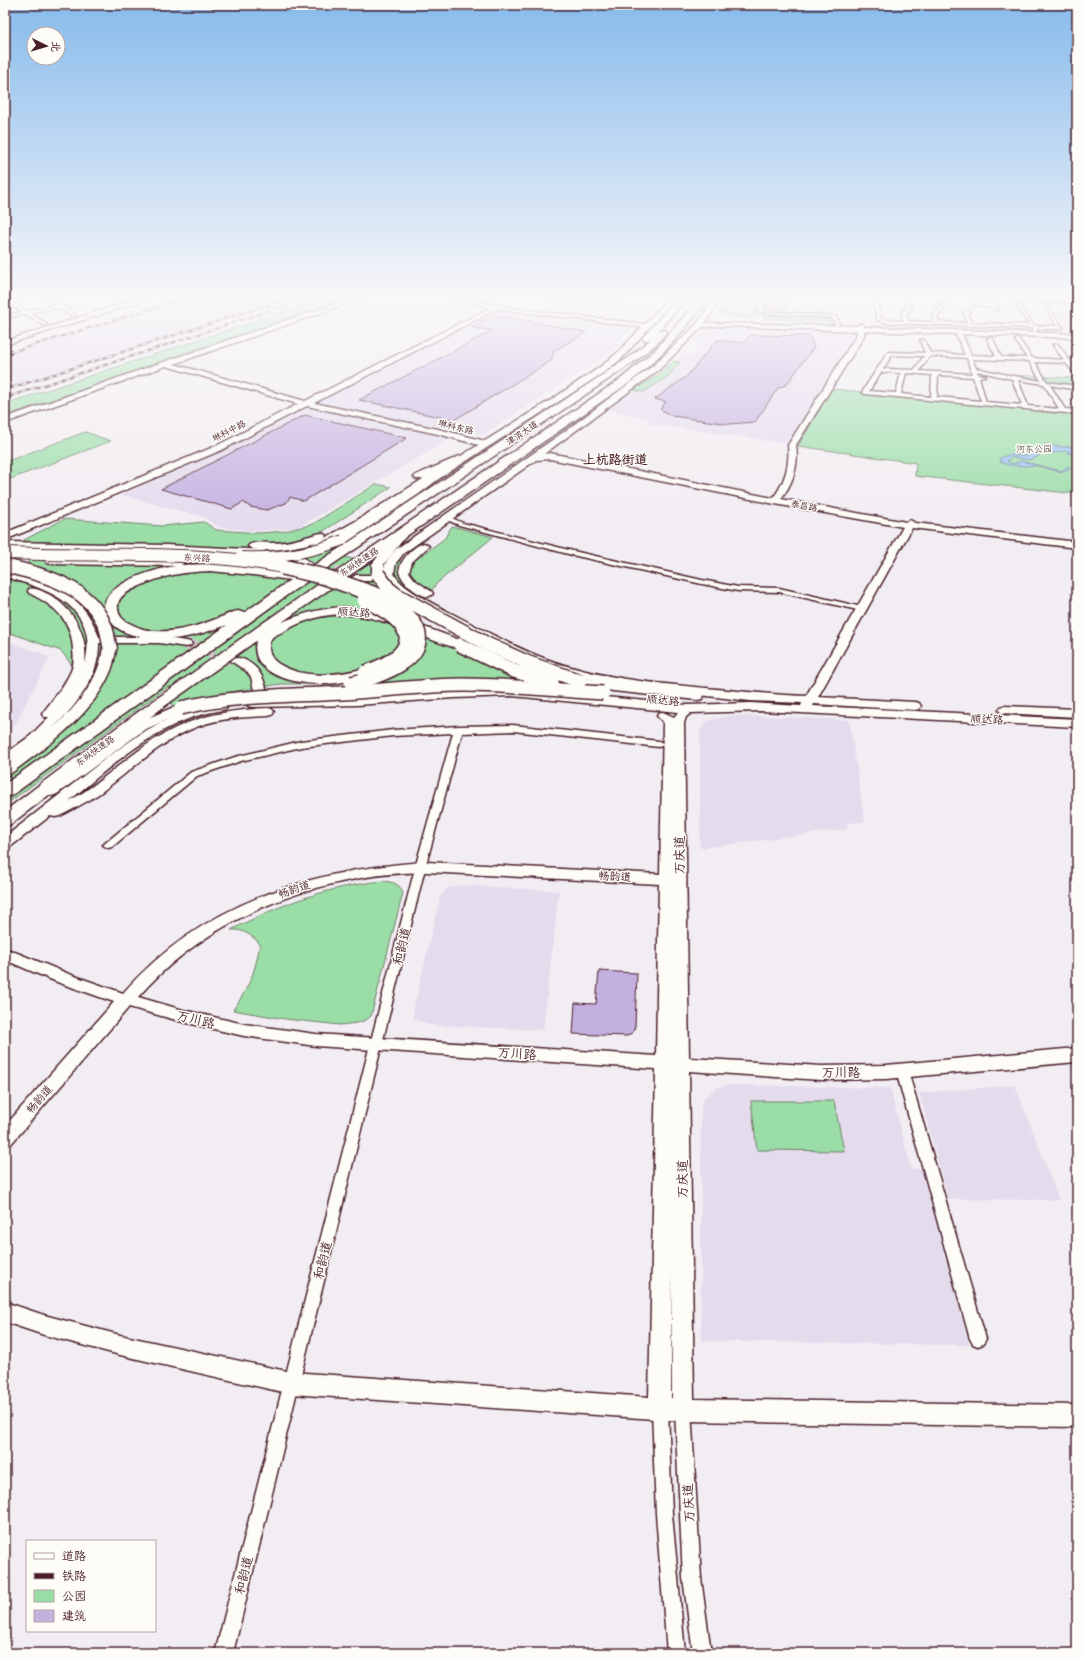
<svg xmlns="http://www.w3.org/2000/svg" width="1082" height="1658" font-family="Sriracha,'LXGW WenKai TC',sans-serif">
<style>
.built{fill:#e4dbed}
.green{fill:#9adda7;stroke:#727e69}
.water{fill:#97c6f2;stroke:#7883a2}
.building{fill:#c4b0e0;stroke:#4a1f2b}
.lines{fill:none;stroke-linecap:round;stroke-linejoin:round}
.secondary-tunnel-far1{stroke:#d0c4ca;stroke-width:9;stroke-dasharray:9 4.5;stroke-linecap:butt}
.secondary-tunnel{stroke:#d0c4ca;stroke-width:12;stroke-dasharray:12 6;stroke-linecap:butt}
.street-casing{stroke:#4a1f2b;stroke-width:3}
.secondary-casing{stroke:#4a1f2b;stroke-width:3}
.primary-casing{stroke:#4a1f2b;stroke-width:3}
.highway-casing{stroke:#4a1f2b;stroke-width:3}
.street{fill:#fdfcf7;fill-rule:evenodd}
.secondary{fill:#fdfcf7;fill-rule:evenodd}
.primary{fill:#fdfcf7;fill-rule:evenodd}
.highway{fill:#fdfcf7;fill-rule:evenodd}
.rail-casing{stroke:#4a1f2b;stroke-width:2.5}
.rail{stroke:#fdfcf7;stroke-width:1.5;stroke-dasharray:4.5;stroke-linecap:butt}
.primary-bridge-far1-casing{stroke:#4a1f2b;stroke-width:12;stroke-linecap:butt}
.primary-bridge-casing{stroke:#4a1f2b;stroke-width:16;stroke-linecap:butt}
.highway-bridge-far1-casing{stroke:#4a1f2b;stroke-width:14;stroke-linecap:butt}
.highway-bridge-casing{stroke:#4a1f2b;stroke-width:18;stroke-linecap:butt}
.primary-bridge-far1{stroke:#fdfcf7;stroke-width:10}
.primary-bridge{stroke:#fdfcf7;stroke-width:13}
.highway-bridge-far1{stroke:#fdfcf7;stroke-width:12}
.highway-bridge{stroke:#fdfcf7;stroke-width:15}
.labels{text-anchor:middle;stroke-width:3;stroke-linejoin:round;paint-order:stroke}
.far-street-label{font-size:9px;fill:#4a1f2b;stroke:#fdfcf7}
.far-park-label{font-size:9px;fill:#625850;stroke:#fdfcf7}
.street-label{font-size:11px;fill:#4a1f2b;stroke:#fdfcf7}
.far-district-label{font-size:13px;font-weight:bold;fill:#4a1f2b;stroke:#fdfcf7}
.near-street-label{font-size:13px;fill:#4a1f2b;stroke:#fdfcf7}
</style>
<rect width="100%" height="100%" fill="#f2edf2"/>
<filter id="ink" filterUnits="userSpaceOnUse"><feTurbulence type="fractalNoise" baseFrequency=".025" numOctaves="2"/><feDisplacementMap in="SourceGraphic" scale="8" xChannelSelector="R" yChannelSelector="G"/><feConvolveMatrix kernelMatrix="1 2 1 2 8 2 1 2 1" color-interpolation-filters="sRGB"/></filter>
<g filter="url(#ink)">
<g class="built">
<path d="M184 298H294L5 392V353Z"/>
<path d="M551 298H629L610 318 537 309Z"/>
<path d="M1077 302V330L1065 329 1052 311 1055 310 1050 303Z"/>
<path d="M494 310 636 327 611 352 483 435 464 431 297 528 259 531 221 528 203 517 120 495 220 453Z"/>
<path d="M705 330H773L857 332 787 444 646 423 651 419 608 410 634 390 643 392 679 362 674 361 681 354 691 356 701 343 693 342Z"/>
<path d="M5 640 50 657 9 736 5 740Z"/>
<path d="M729 716H759L849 720 865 822 846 823 849 829 700 848V732L704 723 708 721Z"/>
<path d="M459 885 559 891 543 1030 430 1025 414 1019 413 1012 440 897 446 889Z"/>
<path d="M730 1085 890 1088 911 1169H924L969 1345 701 1341V1108L704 1098 711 1092 719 1087Z"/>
<path d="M1015 1085 1059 1200 948 1199 919 1093Z"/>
</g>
<g class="green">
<path d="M324 298H351L5 416V404Z"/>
<path d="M727 298H763L754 311 758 315 756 318 734 317 719 312 718 310Z"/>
<path d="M765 314 794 317 793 319 800 320 802 317 832 319V322L762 318Z"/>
<path d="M674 361 680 362 668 377 643 392 634 390 658 375Z"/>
<path d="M1006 375 1077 378V386Z"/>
<path d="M832 389 1077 413V494L915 476 916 463 798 446Z"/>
<path d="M85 432 111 441 5 481V462Z"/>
<path d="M376 484 391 487 319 534 345 557 371 564 417 559 445 538 452 526 493 537 436 584 412 619 471 655 540 683 281 684 218 694 172 707 169 686 5 805V777L62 731 96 696 61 651 5 631V572L29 566 24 540 64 519 162 526 204 522 216 530 260 533 286 531 313 524Z"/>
<path d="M383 881C392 882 400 883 403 893L371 1016 366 1020 357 1023 340 1025 285 1019 233 1010C250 986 255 972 260 944 252 935 243 929 231 930 278 905 329 886 383 881Z"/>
<path d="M751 1101H834L844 1151 757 1150Z"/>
</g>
<path class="water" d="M1044 444 1060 447 1077 446V449L1073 452 1077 454V455L1068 453 1069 451H1066L1039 455 1037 457 1029 460 1011 457 1007 461C1011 465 1016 464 1021 461L1061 471 1064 470 1066 467 1077 468H1068L1067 471C1056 473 1049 468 1038 466 1025 465 1013 468 1000 462V458L1008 455H1028L1030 454V452L1037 453 1044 451Z"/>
<g class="building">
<path d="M773 298H792L785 311 765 309Z"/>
<path d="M494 315 586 332 554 351 551 361 454 420 359 400 492 331 471 327Z"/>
<path d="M751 335 809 336 814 347 786 385 778 388 755 422 729 424 672 416 660 409 666 402 655 399 687 376 717 340 744 343Z"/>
<path d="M305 415 407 438 304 501 290 497 286 503 267 510 250 507 243 502 232 509 161 489Z"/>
<path d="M599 971 637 973 635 1026 633 1032 627 1036 573 1034 575 1003 596 1004Z"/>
</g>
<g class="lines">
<path class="secondary-tunnel-far1" d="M312 566 320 568"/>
<g class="secondary-tunnel">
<path d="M316 567 356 578"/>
<path d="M186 644 237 661"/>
</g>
<defs>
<g id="street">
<path d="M5 298 27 311 55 305 45 298H51L77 316 73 317 59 308 30 313 47 324 45 326 25 314 5 318V316L22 312 5 301Z"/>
<path d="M765 298H770L762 309 765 311 835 316 837 317 839 325 835 326 833 318 764 313 757 311Z"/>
<path d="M872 298 876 299 881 319 903 321 902 312 907 308 906 303 908 302 910 303 912 309 907 313 908 321 934 322 932 314 939 310 936 305 938 304 944 311 937 315 939 322 967 323 963 313 969 310 971 311 968 314 972 323 1029 325 1016 304 1018 303 1034 326H1057L1043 304 1045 303H1022L1017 298H1022L1023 301 1077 299V301L1045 303 1063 328 1061 329H1036L1038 331 1035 333 1031 328 887 323 877 320Z"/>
<path d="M946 298H951L946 303H942Z"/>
<path d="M976 298H981L977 302 997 306 999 309 997 310 993 308 972 304Z"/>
<path d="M958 330 961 332 971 355 996 356 987 339 990 337 993 339 1001 357 1027 358 1015 340 1018 338 1032 358 1064 360 1053 345 1058 344 1069 360H1077V364L1072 363 1077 371V377L1066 363 1035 362 1047 382 1077 386V390L1050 385 1065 409 1077 410V414L865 394 862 392 888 352 925 353 920 340H924L930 353 965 355 955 332ZM892 355 924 356 914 370 883 369ZM930 356 967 358 972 374 919 371ZM972 359 1029 361 1041 381 1003 374 976 368ZM977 371 1012 379 1022 405 986 402 979 377 986 376 978 374ZM881 372 901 373 896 393 869 391ZM906 373 932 375 931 397 901 394ZM938 375 973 377 981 401 937 397ZM1018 380 1044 384 1059 409 1028 406Z"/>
<path d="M447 516 463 523 573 551 702 580 738 587 779 588 862 607 866 609 862 611 779 592 738 591 702 584 572 555 459 525 445 519V517Z"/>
<path d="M513 725 659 741 664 744 659 747 513 731 462 733 425 868 233 1653H215L415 868 453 733 393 736 301 747 241 761 197 776 112 847 108 848 103 845 191 772 235 757 301 741 393 730 459 726Z"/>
<path d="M902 1066 906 1068 908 1071 986 1339 983 1344 978 1346 973 1344 970 1339 896 1071 898 1068Z"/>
<path d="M660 1401 666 1403 668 1409 672 1514 685 1653H667L656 1514 652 1409 654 1403Z"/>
<path d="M683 1402 689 1404 691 1410 701 1578 711 1653H693L683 1578 675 1410 677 1404Z"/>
</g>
<g id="secondary">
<path d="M141 298H152L5 345V341Z"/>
<path d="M353 298H364L174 364 305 401 490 308 452 298H466L495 305 498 304 509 308 645 324 669 298H676L622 358 606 371 552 406H549L545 404 600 367 616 354 642 327 497 309 314 403 438 429 489 442 490 444 489 446 486 447 438 434 307 406 222 450 5 540V533L216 446 298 404 166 366 5 423V418L163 362Z"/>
<path d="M714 298H721L705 323 857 326 859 324H863L864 327 1077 334V338L864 331V336L796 445C799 465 793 483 781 499L906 522 910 520 915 523 1077 542V548L912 528 818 697 915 702 919 703 921 706 919 709 915 710 814 704 813 706 1077 719V727L761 711 691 713 686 717 684 723 689 1058 821 1066 886 1065 1077 1048V1062L886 1079 821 1080 689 1071 694 1399 1077 1405V1427L683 1421 291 1394 120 1355 44 1335 5 1322V1302L44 1315 120 1335 291 1372 649 1397 656 1069 316 1046 244 1036 183 1022 129 1007 11 1144 5 1147V1126L114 1002 57 982 5 960V948L69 974 123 993C201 904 311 869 426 862L660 874 663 722 657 716 659 713 663 712 674 717 678 712 512 696 454 698 357 705 252 707 248 706 246 703 248 700 256 699 251 677 246 671 231 661 233 659C238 657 241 658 245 660 261 668 266 682 268 699L357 697 454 690 512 688 688 705 750 703 801 706 802 703 750 701 640 688 601 682 558 671 523 658 455 624 410 598 388 581H356L351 578 356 575H384C382 564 390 556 396 549L568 429 654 365 697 324ZM722 326 857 331 856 336 788 445C790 465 785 482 773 498L550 453 544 454 660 369 702 327ZM550 459 775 504 903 527 806 696C773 695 740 691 706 688 652 683 597 678 546 659 511 646 478 627 445 610 432 603 399 587 394 573L396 563 404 553 536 460ZM426 872 659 884 656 1056 316 1034 244 1024 183 1010 138 997C194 933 273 894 356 879 379 874 403 873 426 872ZM672 1272V1398H671Z"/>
<path d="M460 456 464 459 463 461 430 476H434L436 478 347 535 313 549 308 546 315 542C302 546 257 556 248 546 253 541 265 543 272 543 290 543 304 537 321 533L324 534 326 536 325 538 354 522 423 479H416L414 477 416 475Z"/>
<path d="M5 542 166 545 264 550 269 553 264 556 166 551 5 548Z"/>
<path d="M424 543 429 546 412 562 409 572 415 580 432 592 433 594 428 597C416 594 403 583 399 572 400 560 413 546 424 543Z"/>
<path d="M295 548 299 549 304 558 313 565 312 567C300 570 295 559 290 551Z"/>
<path d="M5 571C48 582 83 591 99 637H159L186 641 190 642 192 644 190 646 186 647 159 643H99C100 694 46 736 10 763L5 764V754L30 736 49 717H44L42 714C52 700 64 687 71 671 74 664 74 658 73 650 72 620 55 606 29 593L28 591 29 589C36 587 43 592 50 595 75 611 88 635 85 664 100 608 50 589 5 577Z"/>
<path d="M222 702 226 703 228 706 226 709C213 712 200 714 188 719 143 736 105 771 69 801 91 789 110 772 130 757 176 721 211 711 268 708L272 709 274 712 272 715 268 716C245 717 221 718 199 726 161 740 132 770 100 793 87 802 73 809 60 816L55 817 50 816 10 847 5 849V837L109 756 143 732 179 713 198 707Z"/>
<path d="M1005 706 1077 709V717L1001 713 999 710 1001 707Z"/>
</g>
<g id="primary">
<path d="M549 401 554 404 552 406 440 478 419 494 347 542H339L337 540 432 474Z"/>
<path d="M403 529 409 532 384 564V574L382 577H374L372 574V564L399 530Z"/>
<path d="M342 607C386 611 424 627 465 642L467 645 465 648 460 649C413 637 369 605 319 617 312 619 305 621 298 624 288 628 279 635 268 638L263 637 262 634 263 631C292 617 310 610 342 607Z"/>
<path d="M110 643 115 644 117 647C115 654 114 661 112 668 94 715 49 745 10 774L5 776V764C40 738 82 711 98 668 101 661 102 654 103 647L105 644Z"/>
<path d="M580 677 613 683 697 692 702 693 704 696 702 699 697 700 613 691 575 684 573 681 575 678Z"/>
<path d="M181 704 186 705 188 708 186 711 144 730 57 794 52 796 47 794 44 791 47 788 134 724Z"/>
</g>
<g id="highway">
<path d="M678 298H687L659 330H665L667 332 655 345 634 362 290 593 11 796 5 797V784L227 625C202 634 174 643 146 638 133 636 117 631 109 620 86 588 154 569 176 566L52 564 47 563 45 560 47 557 178 558 183 559 185 562 181 565 210 564 232 565 299 575 628 358 650 340H644L642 338ZM210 571 253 575 290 580 244 613 238 611 233 612C203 625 162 641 131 624 127 622 123 620 121 617 117 612 117 604 120 599 124 593 133 589 140 586 163 575 185 572 210 571Z"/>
<path d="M700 298H709C686 329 660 358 630 382L282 622 284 625C280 631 273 635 270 641 267 651 271 659 279 664 305 680 338 675 366 668L371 670 374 673 371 676C356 680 341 683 326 684 300 685 248 676 256 641L162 708 11 824 5 826V811C205 658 414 519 622 378L655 350Z"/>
</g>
</defs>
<use href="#street" class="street-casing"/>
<use href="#secondary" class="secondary-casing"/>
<use href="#primary" class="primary-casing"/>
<use href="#highway" class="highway-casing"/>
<use href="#street" class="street"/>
<use href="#secondary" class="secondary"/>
<use href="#primary" class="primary"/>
<use href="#highway" class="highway"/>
<defs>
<g id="rail">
<path d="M5 354 186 298"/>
<path d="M5 390 289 298"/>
<path d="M5 398 308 298"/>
</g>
</defs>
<use href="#rail" class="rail-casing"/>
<use href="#rail" class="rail"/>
<defs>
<g id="primary-bridge-far1">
<path d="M241 557C277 558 310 554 343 540"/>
<path d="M5 566 15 568"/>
</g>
<g id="primary-bridge">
<path d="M10 567C47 575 90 588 105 626 108 633 108 640 110 647"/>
<path d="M378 574 389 589 397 595 489 645 529 663 580 681"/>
<path d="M460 645 514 671 552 682"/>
<path d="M351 683C375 679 436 659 415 624 408 612 394 606 384 598"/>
<path d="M181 708C235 695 288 696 343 693 383 691 424 685 464 685 510 685 557 690 603 693"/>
</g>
<path id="highway-bridge-far1" d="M5 553C99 557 196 549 288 568"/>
<g id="highway-bridge">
<path d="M283 567 325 577 384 598"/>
<path d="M365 600C417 623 425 652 366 673"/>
</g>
</defs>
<use href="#primary-bridge-far1" class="primary-bridge-far1-casing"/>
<use href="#primary-bridge" class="primary-bridge-casing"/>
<use href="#highway-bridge-far1" class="highway-bridge-far1-casing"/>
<use href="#highway-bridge" class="highway-bridge-casing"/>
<use href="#primary-bridge-far1" class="primary-bridge-far1"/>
<use href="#primary-bridge" class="primary-bridge"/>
<use href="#highway-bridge-far1" class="highway-bridge-far1"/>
<use href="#highway-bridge" class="highway-bridge"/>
</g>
</g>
<linearGradient id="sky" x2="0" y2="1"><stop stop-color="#87bbec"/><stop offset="0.56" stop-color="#f9f7f9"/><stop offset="1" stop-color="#f9f7f9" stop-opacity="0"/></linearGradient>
<rect width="1082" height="531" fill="url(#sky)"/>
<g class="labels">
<g class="far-street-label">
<text transform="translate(456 427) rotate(14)" y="3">琳科东路</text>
<text transform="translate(229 431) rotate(-27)" y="3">琳科中路</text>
<text transform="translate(522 433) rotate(-34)" y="3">津滨大道</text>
<text transform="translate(804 506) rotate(10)" y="3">泰昌路</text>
<text transform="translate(197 558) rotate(3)" y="3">东兴路</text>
<text transform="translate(359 562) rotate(-34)" y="3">东纵快速路</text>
<text transform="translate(95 751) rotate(-36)" y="3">东纵快速路</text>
</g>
<g class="far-park-label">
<text x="1034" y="452">河东公园</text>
</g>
<g class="street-label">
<text transform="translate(354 612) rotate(4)" y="4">顺达路</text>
<text transform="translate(663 700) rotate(5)" y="4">顺达路</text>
<text transform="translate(987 719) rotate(3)" y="4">顺达路</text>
<text transform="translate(615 876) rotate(3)" y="4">畅韵道</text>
<text transform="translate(294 889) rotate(-19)" y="4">畅韵道</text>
<text transform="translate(39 1099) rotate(-49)" y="4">畅韵道</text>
</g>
<g class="far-district-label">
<text x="615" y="464">上杭路街道</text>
</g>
<g class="near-street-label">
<text transform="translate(679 855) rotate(-90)" y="5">万庆道</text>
<text transform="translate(401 946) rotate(-76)" y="5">和韵道</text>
<text transform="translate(196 1019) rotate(14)" y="5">万川路</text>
<text transform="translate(517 1053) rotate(4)" y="5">万川路</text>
<text x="841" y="1077">万川路</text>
<text transform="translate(682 1179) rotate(-90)" y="5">万庆道</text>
<text transform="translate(322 1260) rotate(-76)" y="5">和韵道</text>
<text transform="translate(688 1503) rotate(-93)" y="5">万庆道</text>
<text transform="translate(243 1575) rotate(-76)" y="5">和韵道</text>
</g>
</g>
<rect width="1082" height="1658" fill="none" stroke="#fdfcf7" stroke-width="20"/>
<rect x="10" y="10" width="1062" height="1638" fill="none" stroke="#4a1f2b" stroke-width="1.5" filter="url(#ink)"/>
<rect x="26" y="1540" width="130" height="92" fill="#fdfcf7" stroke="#b5a4a5"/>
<rect x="34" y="1553" width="20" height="6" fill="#fdfcf7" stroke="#b5a4a5"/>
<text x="62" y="1560" font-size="12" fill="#4a1f2b">道路</text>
<rect x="34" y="1573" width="20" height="6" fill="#4a1f2b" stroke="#b5a4a5"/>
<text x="62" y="1580" font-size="12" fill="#4a1f2b">铁路</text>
<rect x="34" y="1590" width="20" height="12" fill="#9adda7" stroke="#b5a4a5"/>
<text x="62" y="1600" font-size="12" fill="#4a1f2b">公园</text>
<rect x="34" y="1610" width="20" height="12" fill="#c4b0e0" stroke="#b5a4a5"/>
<text x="62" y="1620" font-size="12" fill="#4a1f2b">建筑</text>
<g transform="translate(46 46) rotate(95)"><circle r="19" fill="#fdfcf7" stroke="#b5a4a5"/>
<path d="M0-3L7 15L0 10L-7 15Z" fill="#4a1f2b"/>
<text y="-6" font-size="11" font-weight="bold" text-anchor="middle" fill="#4a1f2b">北</text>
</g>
</svg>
